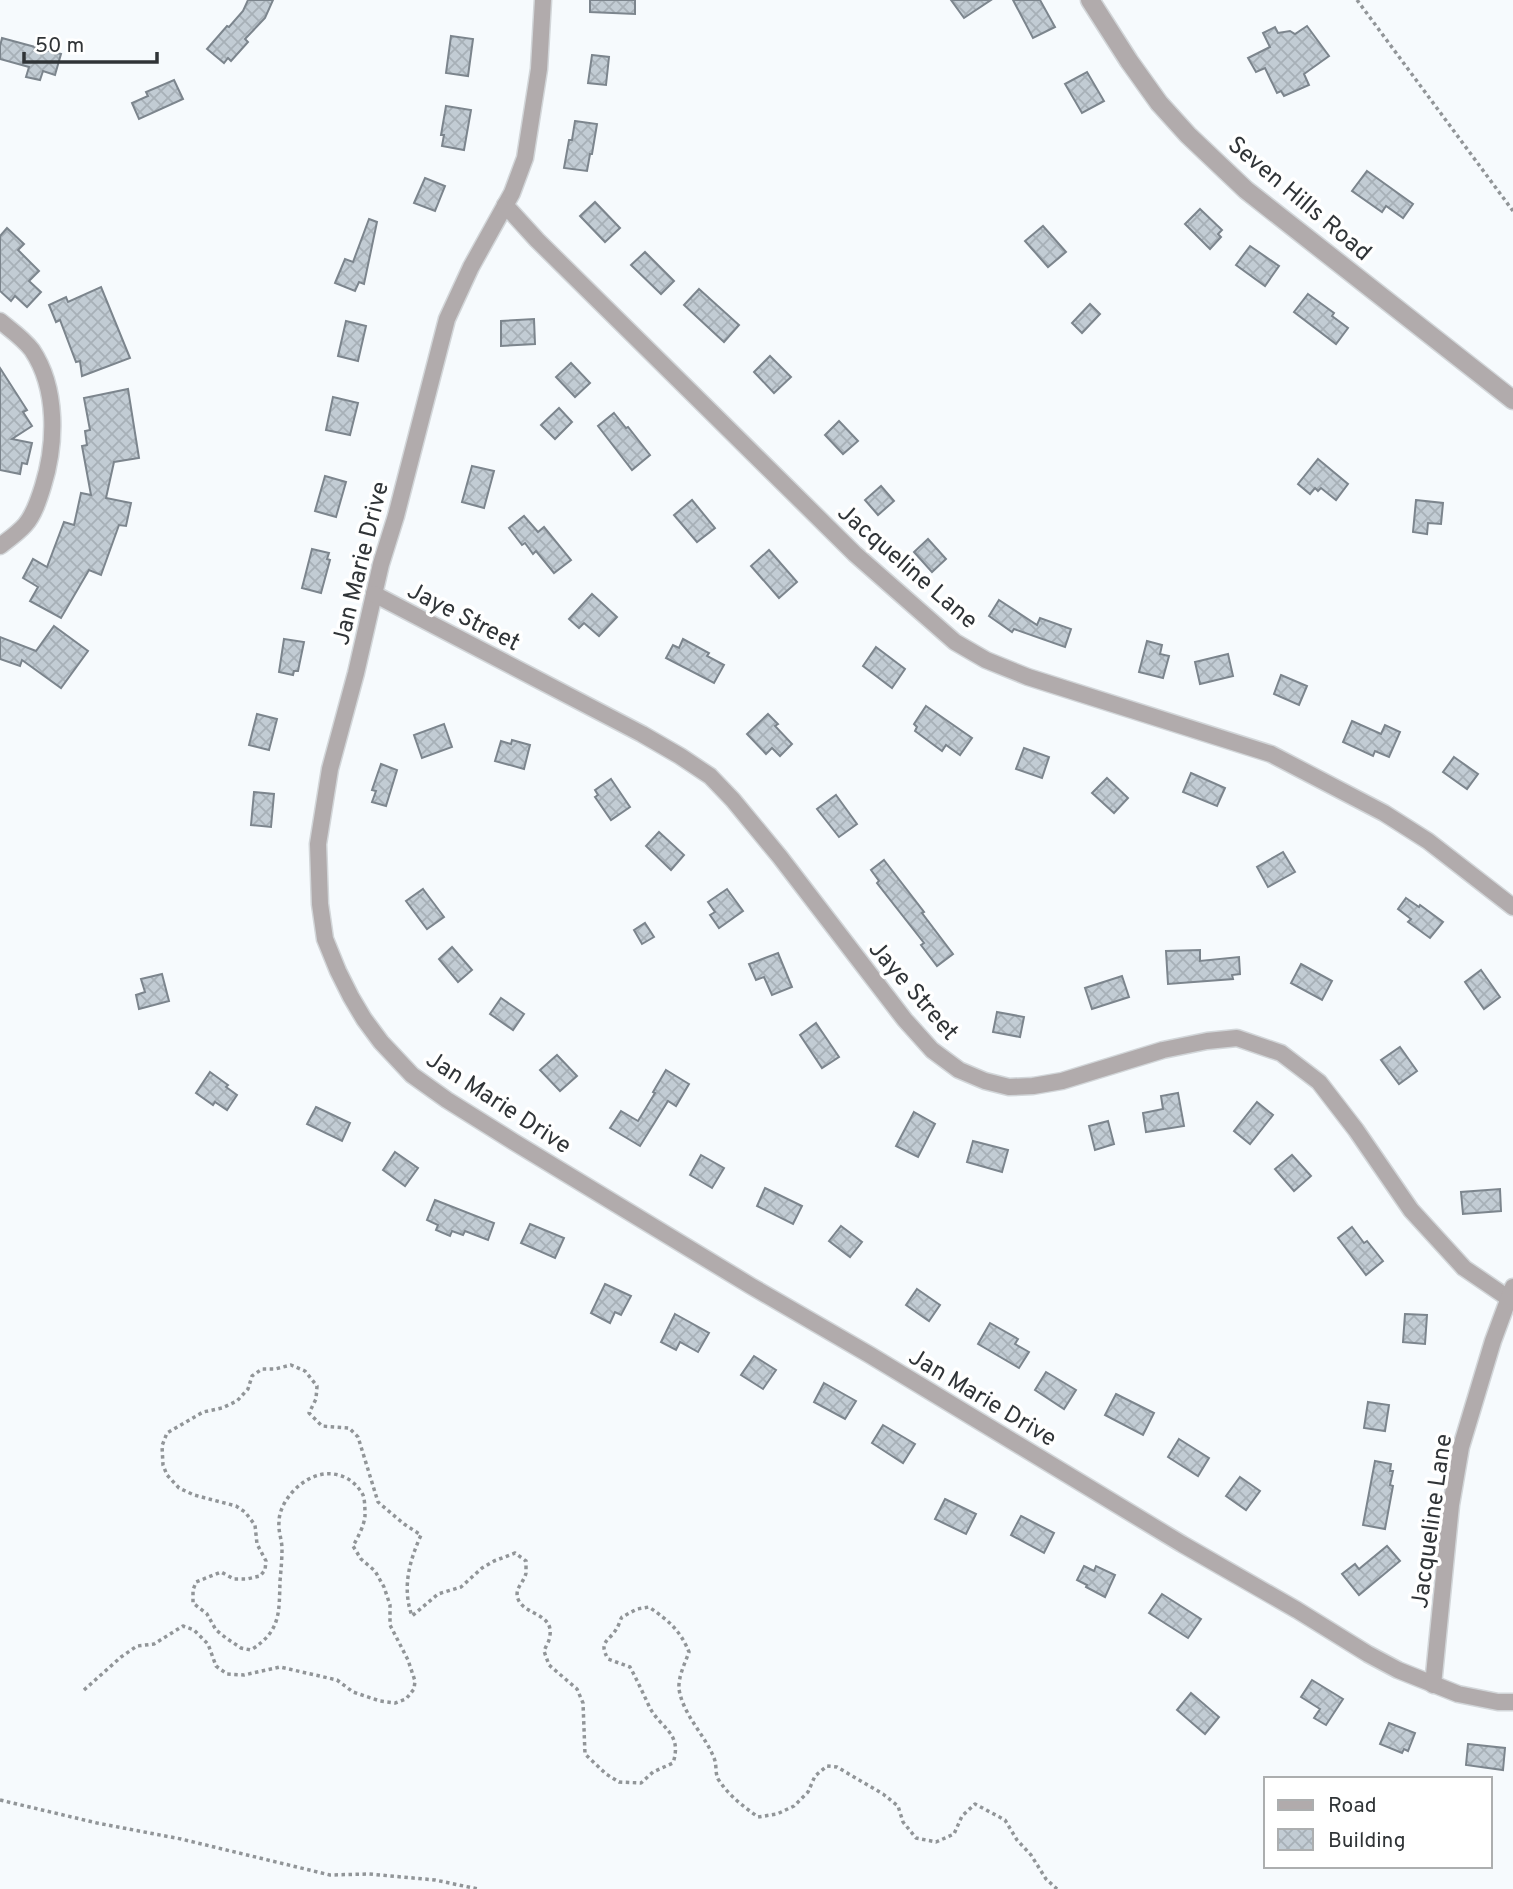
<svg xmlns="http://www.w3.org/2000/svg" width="1513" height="1889" font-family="Overpass,sans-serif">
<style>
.building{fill:url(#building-cross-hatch);stroke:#7c858d;stroke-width:2}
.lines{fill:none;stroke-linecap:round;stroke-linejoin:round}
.minor-casing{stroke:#d2d6d9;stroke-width:19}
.tertiary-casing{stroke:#d2d6d9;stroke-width:21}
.path{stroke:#919598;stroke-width:3.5;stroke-dasharray:3.5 3.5;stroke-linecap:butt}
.minor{stroke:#b1abac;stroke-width:16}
.tertiary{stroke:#b1abac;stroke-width:18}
.labels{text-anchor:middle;stroke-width:7;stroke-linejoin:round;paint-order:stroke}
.street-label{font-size:24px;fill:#303437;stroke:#fff}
</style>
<defs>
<pattern id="building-cross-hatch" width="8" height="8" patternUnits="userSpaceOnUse" patternTransform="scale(1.75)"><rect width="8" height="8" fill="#c2ccd4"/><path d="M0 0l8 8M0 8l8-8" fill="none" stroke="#a7b0b7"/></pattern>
</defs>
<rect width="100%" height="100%" fill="#f6fafd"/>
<g class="building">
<path d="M248 0H273L265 18 245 39 248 42 231 61 228 58 224 63 207 49 227 26 229 27 243 11Z"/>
<path d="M590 0H635V14L590 12Z"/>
<path d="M951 0H991L964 18Z"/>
<path d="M1013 0H1040L1055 27 1033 38Z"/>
<path d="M1307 26 1329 56 1304 74 1309 85 1284 96 1281 91 1277 93 1265 68 1256 72 1248 58 1270 47 1263 33 1275 27 1278 33 1290 31 1295 34Z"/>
<path d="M451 36 473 39 468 76 446 73Z"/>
<path d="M2 38 61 54 55 75 43 71 40 80 26 77 29 67 0 59V46Z"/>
<path d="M592 55 609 57 606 85 588 83Z"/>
<path d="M1087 72 1104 101 1082 113 1065 84Z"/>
<path d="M174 80 183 99 139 119 132 103 148 96 146 92Z"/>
<path d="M446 106 471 110 464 150 442 146 444 135H441Z"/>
<path d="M575 121 597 124 592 154H590L587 171 564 168 569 140H572Z"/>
<path d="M1367 171 1413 204 1403 218 1386 206 1382 212 1352 191Z"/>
<path d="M425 178 445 186 435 211 414 203Z"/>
<path d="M595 202 620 228 605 242 580 216Z"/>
<path d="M1200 209 1222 230 1218 234 1221 237 1210 249 1185 224Z"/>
<path d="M369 219 377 222 364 284 359 282 355 291 335 283 345 259 353 262Z"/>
<path d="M1043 226 1066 252 1048 267 1025 241Z"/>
<path d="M7 228 24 244 18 250 39 271 29 281 41 292 27 307 15 296 11 301 0 291V236Z"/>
<path d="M1250 246 1279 266 1265 286 1236 265Z"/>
<path d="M645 252 674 281 661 294 631 265Z"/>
<path d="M101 287 130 358 82 376 80 361 76 362 60 320 56 322 49 305 66 297 68 302Z"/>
<path d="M699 289 739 325 724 342 684 305Z"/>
<path d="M1308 294 1334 313 1332 316 1348 328 1336 344 1294 312Z"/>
<path d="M1090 304 1100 314 1082 333 1072 323Z"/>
<path d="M534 319 535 344 501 346V321Z"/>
<path d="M346 321 366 326 358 361 338 356Z"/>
<path d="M770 356 791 377 774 393 754 372Z"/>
<path d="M571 363 590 383 575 397 556 377Z"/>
<path d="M0 368 27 410 23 412 32 426 12 439 32 443 27 464 22 463 20 474 0 470Z"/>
<path d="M128 389 139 458 114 462 106 498 131 503 126 526 119 525 101 575 89 570 61 618 30 601 38 587 23 578 33 559 47 567 64 522 74 525 81 493 91 495 82 446 87 445 85 431 90 430 84 398Z"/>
<path d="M333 397 358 403 350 435 326 430Z"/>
<path d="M559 408 572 422 555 439 541 425Z"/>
<path d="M614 413 626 428 628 427 650 455 632 470 598 426Z"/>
<path d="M839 421 858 441 843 454 825 435Z"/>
<path d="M1318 459 1348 484 1336 500 1321 488 1318 491 1315 488 1310 494 1298 484Z"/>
<path d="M472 466 494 471 484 508 462 502Z"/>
<path d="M325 476 346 482 336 517 315 511Z"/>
<path d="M881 486 894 501 878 515 865 500Z"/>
<path d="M692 500 715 528 697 542 674 515Z"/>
<path d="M1416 500 1443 503 1441 524 1428 523 1427 534 1413 532Z"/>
<path d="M524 516 538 532 544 527 571 560 554 573 536 551 533 554 525 543 522 545 509 528Z"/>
<path d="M928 539 946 559 932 572 914 552Z"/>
<path d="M312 549 329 553 327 559 330 560 321 593 302 588Z"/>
<path d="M769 550 797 582 779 598 751 566Z"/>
<path d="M592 594 617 617 599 636 584 623 579 628 569 619Z"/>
<path d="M999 600 1037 625 1040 618 1071 629 1065 647 1014 629 1012 632 989 616Z"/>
<path d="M54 626 88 651 61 688 22 660 20 666 0 659V637L36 651Z"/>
<path d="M284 639 304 642 298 671H294L293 675 279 672Z"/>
<path d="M683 639 709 653 707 656 724 665 714 683 666 658 673 645 679 648Z"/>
<path d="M1147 641 1162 645 1160 654 1169 656 1163 678 1139 672Z"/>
<path d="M876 647 905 669 892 688 863 666Z"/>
<path d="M1228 654 1233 676 1200 684 1195 662Z"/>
<path d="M1281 675 1307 686 1299 705 1274 694Z"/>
<path d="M926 706 972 738 960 755 946 745 942 751 915 731 917 727 914 724Z"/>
<path d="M257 714 277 719 269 750 249 745Z"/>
<path d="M768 714 778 724 775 726 792 744 780 756 772 748 766 754 747 734Z"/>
<path d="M1352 721 1381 734 1385 725 1400 732 1389 757 1375 751 1373 756 1343 742Z"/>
<path d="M444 724 452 747 422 758 414 735Z"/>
<path d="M512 740 530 745 524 769 495 761 501 741 511 744Z"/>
<path d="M1024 748 1049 757 1042 778 1016 769Z"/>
<path d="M1454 757 1478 774 1467 789 1443 772Z"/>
<path d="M381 764 397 770 386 806 372 802 376 791 372 790Z"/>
<path d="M1191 773 1225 788 1217 806 1183 792Z"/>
<path d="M1107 778 1128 798 1114 813 1092 793Z"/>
<path d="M611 779 630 807 611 820 595 797 598 795 595 790Z"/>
<path d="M254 792 274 794 271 827 251 825Z"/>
<path d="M836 795 857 824 839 837 817 809Z"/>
<path d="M659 832 684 855 671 870 646 846Z"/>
<path d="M1283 852 1295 872 1268 887 1257 867Z"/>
<path d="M884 860 924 912 922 913 953 954 937 966 921 945 924 943 877 883 879 881 871 870Z"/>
<path d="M423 889 444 917 427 929 406 901Z"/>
<path d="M727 889 743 911 719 928 710 915 715 912 708 902Z"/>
<path d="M1406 898 1419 907 1420 905 1443 922 1430 938 1408 922 1411 919 1398 909Z"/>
<path d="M645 923 654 937 642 944 634 930Z"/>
<path d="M452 947 472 970 458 982 439 959Z"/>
<path d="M1200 950V961L1239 957 1240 974 1232 975 1233 979 1168 984 1166 951Z"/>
<path d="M778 953 792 987 772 995 764 977 756 980 749 964Z"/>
<path d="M1301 964 1332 981 1322 1000 1291 983Z"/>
<path d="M1481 970 1500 997 1484 1009 1465 982Z"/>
<path d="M162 974 169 1001 139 1009 136 995 145 992 141 979Z"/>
<path d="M1122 976 1129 997 1092 1009 1085 988Z"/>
<path d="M501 998 524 1014 513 1030 490 1014Z"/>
<path d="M997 1012 1024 1017 1020 1037 993 1032Z"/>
<path d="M816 1023 839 1057 822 1068 800 1035Z"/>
<path d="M1400 1047 1417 1071 1399 1084 1381 1060Z"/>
<path d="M557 1055 577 1076 560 1091 540 1070Z"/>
<path d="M666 1070 689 1084 676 1106 668 1101 640 1146 610 1128 621 1111 638 1121 655 1093 653 1092Z"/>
<path d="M210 1072 228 1085 226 1087 237 1095 227 1110 215 1102 213 1105 196 1093Z"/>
<path d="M1178 1093 1184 1126 1146 1132 1143 1113 1163 1109 1161 1096Z"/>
<path d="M1257 1102 1273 1115 1250 1144 1234 1131Z"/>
<path d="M316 1107 350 1123 342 1141 307 1124Z"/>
<path d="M914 1112 935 1124 918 1157 896 1146Z"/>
<path d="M1108 1121 1114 1144 1095 1150 1089 1126Z"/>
<path d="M973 1141 1008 1150 1002 1172 967 1162Z"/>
<path d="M395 1152 418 1168 405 1186 383 1170Z"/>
<path d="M701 1155 724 1168 712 1188 690 1175Z"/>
<path d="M1292 1155 1311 1176 1294 1191 1275 1169Z"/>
<path d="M765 1188 802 1206 793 1224 757 1206Z"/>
<path d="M1500 1189 1501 1211 1463 1214 1461 1192Z"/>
<path d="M435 1200 494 1223 488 1240 465 1231 463 1235 452 1231 450 1236 436 1230 438 1225 427 1220Z"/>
<path d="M530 1224 564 1238 555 1258 521 1243Z"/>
<path d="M841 1226 862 1242 850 1257 829 1241Z"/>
<path d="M1352 1227 1364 1243 1367 1241 1383 1261 1366 1275 1338 1238Z"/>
<path d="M605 1284 631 1296 621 1315 615 1312 610 1323 591 1313Z"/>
<path d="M917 1289 940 1305 929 1321 906 1305Z"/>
<path d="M675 1314 709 1333 698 1352 680 1342 676 1350 661 1342Z"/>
<path d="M1405 1314 1427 1315 1425 1344 1403 1342Z"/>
<path d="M990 1323 1018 1339 1015 1344 1029 1352 1019 1368 978 1344Z"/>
<path d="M754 1356 776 1370 763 1389 741 1375Z"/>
<path d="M1046 1372 1076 1390 1064 1409 1035 1390Z"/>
<path d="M824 1383 856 1401 845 1419 814 1402Z"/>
<path d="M1116 1394 1154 1413 1143 1435 1105 1415Z"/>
<path d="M1368 1402 1389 1405 1385 1431 1364 1428Z"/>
<path d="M883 1425 915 1444 903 1463 872 1443Z"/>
<path d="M1179 1439 1209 1458 1198 1476 1168 1457Z"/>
<path d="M1375 1461 1391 1464 1390 1471H1393L1390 1485 1393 1486 1385 1529 1363 1525Z"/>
<path d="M1240 1477 1260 1491 1246 1510 1226 1496Z"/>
<path d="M945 1499 976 1514 966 1534 935 1519Z"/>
<path d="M1021 1516 1054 1533 1044 1553 1011 1535Z"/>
<path d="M1387 1546 1400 1561 1359 1595 1342 1574 1355 1564 1359 1569Z"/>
<path d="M1084 1566 1094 1571 1096 1566 1115 1575 1105 1597 1086 1587 1087 1585 1077 1580Z"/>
<path d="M1162 1594 1201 1619 1188 1638 1149 1613Z"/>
<path d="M1312 1680 1343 1699 1326 1725 1314 1718 1320 1709 1301 1697Z"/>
<path d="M1191 1693 1219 1717 1205 1734 1177 1710Z"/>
<path d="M1389 1723 1415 1733 1408 1751 1404 1749 1402 1753 1380 1744Z"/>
<path d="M1468 1744 1505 1748 1503 1770 1466 1765Z"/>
</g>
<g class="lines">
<defs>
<g id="minor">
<path d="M543 0 539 69 525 158 512 193 471 267 447 319 396 516 381 564 356 673 330 769 318 844 320 904 325 939 338 971 351 997 364 1019 381 1042 412 1075 447 1100 514 1142 751 1286 870 1355 1182 1544 1297 1610 1368 1654 1398 1670 1458 1694 1498 1702H1513"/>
<path d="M505 205 537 240 855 554 955 642 986 660 1028 677 1271 754 1384 813 1428 841 1513 907"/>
<path d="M0 321C11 330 24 339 32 350 58 389 56 444 43 486 39 499 34 515 25 525 18 533 8 540 0 546"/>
<path d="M374 594 642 734 680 756 710 776 733 800 780 857 905 1020 932 1050 959 1070 985 1081 1009 1087 1033 1086 1062 1081 1163 1050 1207 1041 1237 1038 1281 1053 1319 1082 1356 1130 1411 1210 1464 1268 1508 1298"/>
<path d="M1433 1685 1451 1505 1461 1447 1493 1341 1513 1287"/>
</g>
<path id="tertiary" d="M1090 0 1129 61 1159 103 1188 135 1246 190 1513 400"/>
</defs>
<use href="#minor" class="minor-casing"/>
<use href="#tertiary" class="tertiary-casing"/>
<g class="path">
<path d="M1357 0 1513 211"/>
<path d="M84 1690 121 1657 137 1646 154 1644 183 1626 194 1630 208 1644 216 1666 227 1674 244 1675 280 1667 337 1680 353 1692 380 1701 395 1703 406 1699 414 1689 415 1681 408 1660 390 1625V1605L384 1587 375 1571 361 1559 353 1546C358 1537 364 1526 365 1516 365 1511 365 1500 363 1495 353 1476 332 1469 313 1477 296 1484 279 1504 279 1522 278 1531 282 1540 282 1549 282 1559 281 1570 280 1581 279 1613 281 1631 251 1650L241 1648 226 1638 216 1630 207 1614 193 1603V1590L196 1582 221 1572 234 1579H247L260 1576 265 1570 266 1561 257 1544 255 1525 245 1512 236 1506 194 1495 179 1488 167 1475 163 1465 162 1446 167 1433 203 1412 222 1408 237 1401 248 1389 252 1376 262 1369H275L291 1365 305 1371 317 1386 316 1399 309 1413 322 1426 349 1428 358 1437 378 1502 404 1524 421 1535C409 1562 402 1588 412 1616L438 1594 461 1587 482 1568 494 1561 515 1553 526 1561C526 1562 526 1572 526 1573 524 1583 514 1588 518 1599 524 1615 553 1613 550 1635 550 1640 546 1646 544 1651L549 1665 577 1689 583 1703 585 1754 606 1774 619 1782 641 1783 653 1772 673 1763C683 1732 660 1729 649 1706 643 1693 637 1680 630 1667L608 1659C598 1641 609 1642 617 1628 619 1625 620 1620 622 1617L637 1609 649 1607C669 1621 680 1630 689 1652 685 1663 678 1677 679 1689 683 1715 705 1735 714 1758 717 1765 715 1773 718 1779 729 1796 743 1806 758 1817L777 1814 794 1806 808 1792 815 1776 827 1766 837 1767 883 1794 898 1806 903 1822 916 1838 936 1842 954 1834 962 1816 975 1804 1005 1820 1017 1840 1031 1855 1046 1879 1057 1889"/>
<path d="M0 1800 97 1823 181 1839 330 1875 369 1874 435 1880 478 1889"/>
</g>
<use href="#minor" class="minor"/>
<use href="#tertiary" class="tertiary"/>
</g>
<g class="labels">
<g class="street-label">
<text transform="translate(1300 198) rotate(40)" y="8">Seven Hills Road</text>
<text transform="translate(360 563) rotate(-76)" y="8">Jan Marie Drive</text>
<text transform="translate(908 566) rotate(41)" y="8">Jacqueline Lane</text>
<text transform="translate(464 616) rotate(27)" y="8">Jaye Street</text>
<text transform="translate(914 990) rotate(49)" y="8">Jaye Street</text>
<text transform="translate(499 1102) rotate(33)" y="8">Jan Marie Drive</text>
<text transform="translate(983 1397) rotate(31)" y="8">Jan Marie Drive</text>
<text transform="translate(1431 1521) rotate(-82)" y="8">Jacqueline Lane</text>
</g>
</g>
<rect x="1264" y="1777" width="228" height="91" fill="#ffffff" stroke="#acaeaf" stroke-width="2"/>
<rect x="1278" y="1800" width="35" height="10" fill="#b1abac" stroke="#acaeaf" stroke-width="2"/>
<text x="1328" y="1812" font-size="21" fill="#303437">Road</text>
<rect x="1278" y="1829" width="35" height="21" fill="url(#building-cross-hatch)" stroke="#acaeaf" stroke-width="2"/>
<text x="1328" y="1847" font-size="21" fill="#303437">Building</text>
<path d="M24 52v10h133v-10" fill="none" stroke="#303437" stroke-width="3.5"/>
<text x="35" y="52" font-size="21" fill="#303437" stroke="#ffffff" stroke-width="5" paint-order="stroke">50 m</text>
</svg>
